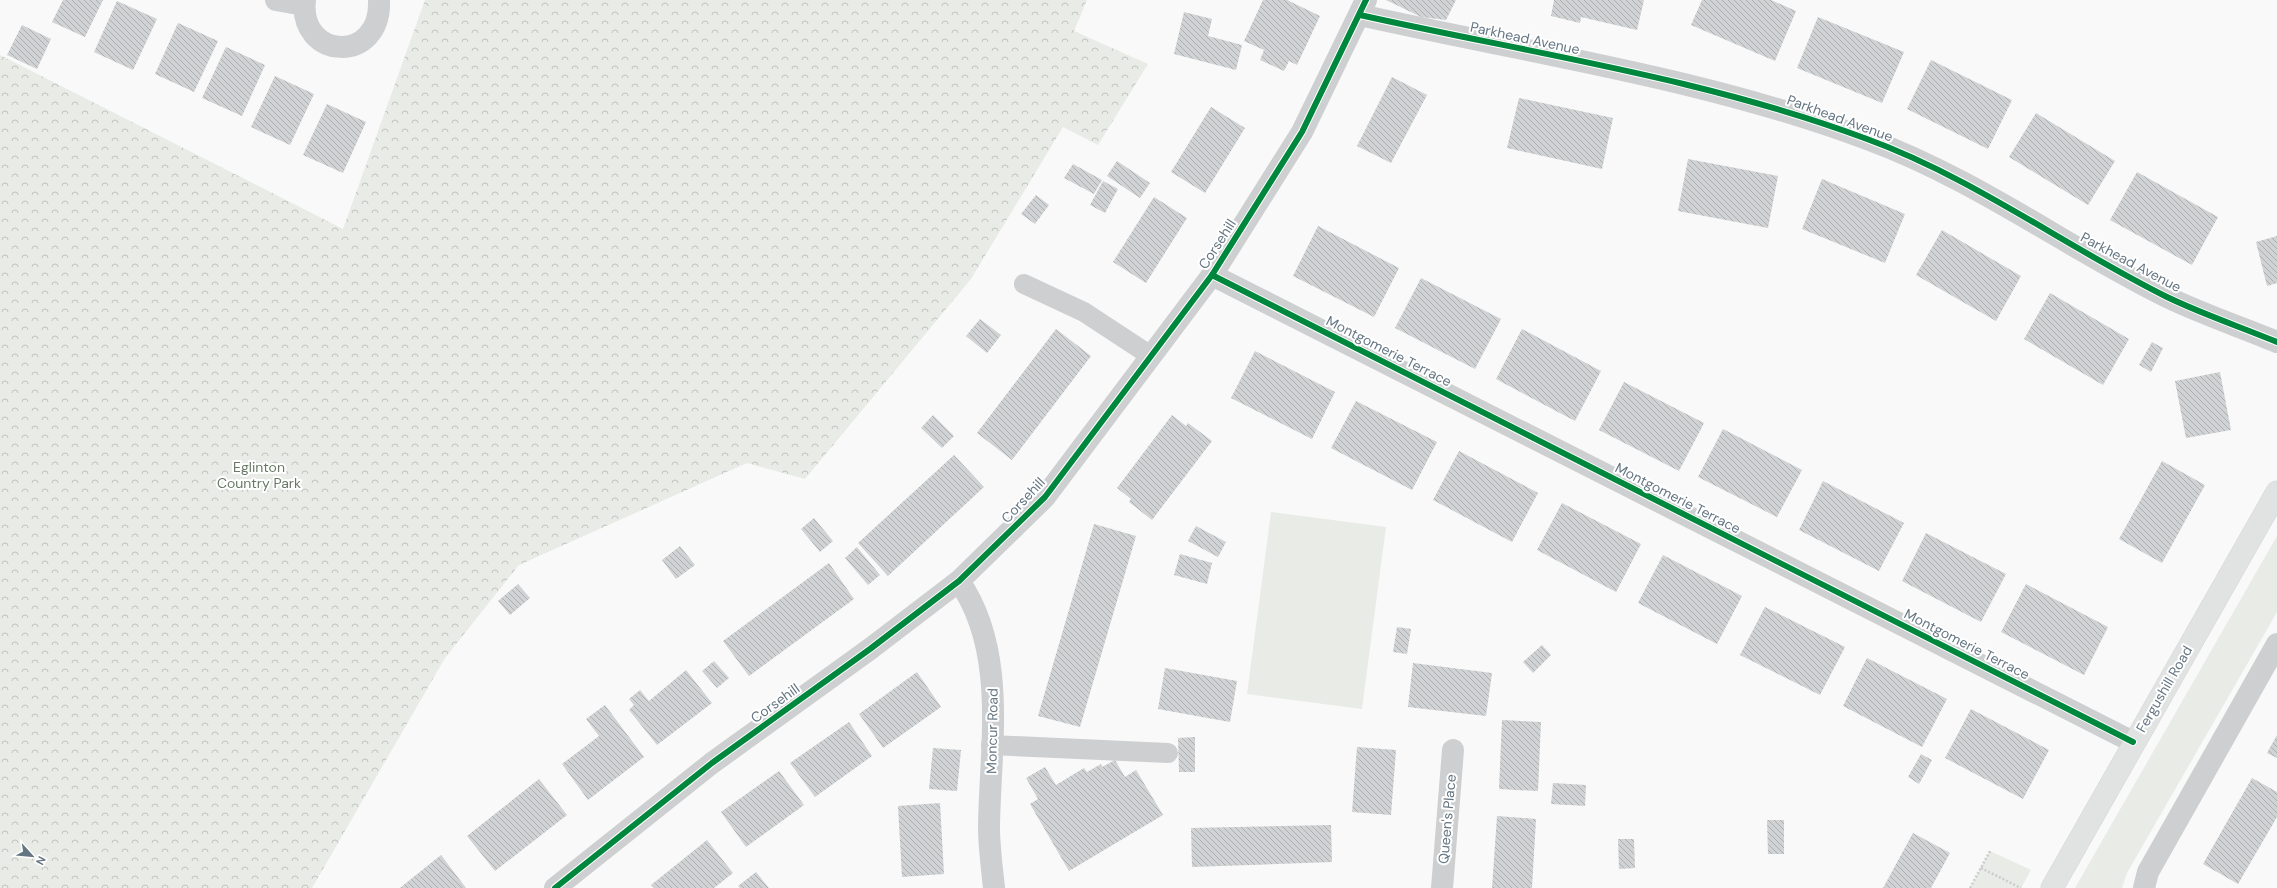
<svg xmlns="http://www.w3.org/2000/svg" width="2277" height="888" font-family="'DM Sans',sans-serif">
<style>
.green{fill:#e8ebe6}
.park{fill:url(#park-crowns)}
.building{fill:url(#building-back-hatch)}
.lines{fill:none;stroke-linecap:round;stroke-linejoin:round}
.secondary-casing{stroke:#d5d6d7;stroke-width:23}
.path{stroke:#cbcccd;stroke-width:2.5;stroke-dasharray:2 2;stroke-linecap:butt}
.lane{stroke:#cecfd0;stroke-width:20}
.street{stroke:#cecfd0;stroke-width:22}
.secondary{stroke:#e1e2e2;stroke-width:22}
.cycleway-casing{stroke:#fff;stroke-width:8}
.cycleway{stroke:#00873e;stroke-width:6}
.labels{text-anchor:middle;stroke-width:4;stroke-linejoin:round;paint-order:stroke}
.street-label{font-size:14px;fill:#657683;stroke:#fff}
.park-label{font-size:14px;fill:#687a64;stroke:#fff}
</style>
<defs>
<pattern id="park-crowns" width="20" height="18" patternUnits="userSpaceOnUse"><rect width="20" height="18" fill="#e8ebe6"/><path d="M2 6a3 3 0 1 1 6 0M12 15a3 3 0 1 1 6 0" fill="none" stroke="#c0c3c0"/></pattern>
<pattern id="building-back-hatch" width="6" height="6" patternUnits="userSpaceOnUse"><rect width="6" height="6" fill="#d0d2d3"/><path d="M-1 5l2 2M0 0l6 6M5-1l2 2" fill="none" stroke="#acafb1"/></pattern>
</defs>
<rect width="100%" height="100%" fill="#f9f9f9"/>
<g class="green">
<path d="M1271 512 1386 527 1362 709 1247 694Z"/>
<path d="M2277 536V612L2127 873 2122 888H2075Z"/>
<path d="M1990 851 2031 870 2021 888H1970Z"/>
</g>
<path class="park" d="M425 0H1087L1074 31 1148 64 1098 145 1063 127 971 279 805 479 747 463 519 565 445 658 312 888H0V55L343 229Z"/>
<g class="building">
<path d="M63 0H103L85 37 52 22Z"/>
<path d="M1263 0H1287L1320 16 1297 65 1289 61 1284 71 1260 60 1264 50 1244 41Z"/>
<path d="M1386 0H1456L1446 20 1421 17Z"/>
<path d="M1554 0H1644L1637 30 1581 17 1580 23 1551 16Z"/>
<path d="M1702 0H1771L1796 11 1775 61 1691 25Z"/>
<path d="M117 1 157 19 133 70 94 52Z"/>
<path d="M1184 12 1212 19 1208 36 1242 45 1236 70 1174 54Z"/>
<path d="M1818 17 1904 52 1882 103 1797 68Z"/>
<path d="M178 23 218 41 194 92 155 74Z"/>
<path d="M22 25 51 39 37 69 7 55Z"/>
<path d="M226 47 265 65 242 116 202 98Z"/>
<path d="M1931 60 2012 100 1988 149 1907 109Z"/>
<path d="M275 76 314 94 290 145 251 127Z"/>
<path d="M1392 77 1427 95 1391 163 1357 146Z"/>
<path d="M1519 98 1613 118 1602 169 1507 148Z"/>
<path d="M327 104 366 122 343 173 303 155Z"/>
<path d="M1211 107 1245 128 1205 193 1171 172Z"/>
<path d="M2036 113 2115 161 2088 205 2009 157Z"/>
<path d="M1688 159 1778 176 1768 228 1678 211Z"/>
<path d="M1117 161 1150 183 1140 198 1107 176Z"/>
<path d="M1073 164 1102 180 1094 194 1064 178Z"/>
<path d="M2137 172 2218 217 2192 265 2110 220Z"/>
<path d="M1822 179 1905 214 1885 263 1802 229Z"/>
<path d="M1103 181 1118 189 1105 213 1090 205Z"/>
<path d="M1036 195 1049 205 1035 224 1021 214Z"/>
<path d="M1154 197 1187 218 1146 283 1113 262Z"/>
<path d="M1318 226 1399 268 1374 317 1293 276Z"/>
<path d="M1942 230 2021 276 1996 321 1916 275Z"/>
<path d="M2277 236V283L2267 286 2256 242Z"/>
<path d="M1421 278 1501 319 1475 369 1395 328Z"/>
<path d="M2050 293 2129 339 2103 385 2024 339Z"/>
<path d="M980 319 1001 335 987 353 966 336Z"/>
<path d="M1056 329 1091 356 1012 460 977 433Z"/>
<path d="M1522 329 1601 371 1575 421 1496 379Z"/>
<path d="M2152 342 2163 348 2151 372 2139 365Z"/>
<path d="M1255 351 1335 392 1312 439 1231 398Z"/>
<path d="M2220 372 2231 430 2186 438 2175 381Z"/>
<path d="M1624 382 1704 423 1679 471 1599 430Z"/>
<path d="M1356 401 1437 442 1412 490 1331 448Z"/>
<path d="M933 415 954 436 942 448 921 428Z"/>
<path d="M1172 415 1186 426 1188 423 1212 441 1152 520 1129 502 1131 499 1117 488Z"/>
<path d="M1723 429 1802 470 1777 517 1698 477Z"/>
<path d="M1459 451 1538 493 1512 542 1433 500Z"/>
<path d="M954 455 984 487 888 576 858 543Z"/>
<path d="M2162 461 2205 485 2162 563 2119 539Z"/>
<path d="M1823 481 1904 523 1879 571 1799 530Z"/>
<path d="M1562 503 1641 544 1616 592 1537 550Z"/>
<path d="M814 518 833 541 820 552 801 529Z"/>
<path d="M1094 524 1136 536 1080 727 1038 716Z"/>
<path d="M1196 526 1226 542 1218 557 1188 541Z"/>
<path d="M1926 533 2006 574 1981 622 1902 581Z"/>
<path d="M680 546 695 565 676 579 662 560Z"/>
<path d="M857 547 880 575 868 585 845 558Z"/>
<path d="M1180 554 1212 563 1207 584 1174 575Z"/>
<path d="M1663 555 1742 596 1717 644 1638 603Z"/>
<path d="M829 563 854 599 749 676 723 641Z"/>
<path d="M518 584 530 598 510 615 498 601Z"/>
<path d="M2026 584 2108 627 2084 675 2001 632Z"/>
<path d="M1765 607 1845 647 1820 695 1740 655Z"/>
<path d="M1397 627 1411 629 1407 654 1393 652Z"/>
<path d="M1542 645 1551 655 1533 673 1523 662Z"/>
<path d="M1867 658 1947 699 1922 747 1843 706Z"/>
<path d="M714 661 729 678 717 688 702 671Z"/>
<path d="M1413 663 1492 673 1486 716 1408 707Z"/>
<path d="M1165 668 1237 681 1230 722 1158 709Z"/>
<path d="M686 670 712 703 657 745 629 710 634 705 629 699 640 690 649 701Z"/>
<path d="M917 672 941 707 883 748 859 714Z"/>
<path d="M605 705 644 757 588 800 562 764 599 736 586 719Z"/>
<path d="M1971 709 2049 750 2023 799 1945 758Z"/>
<path d="M1502 720 1541 722 1538 791 1499 789Z"/>
<path d="M849 722 872 756 815 797 790 763Z"/>
<path d="M2277 735V758L2267 753Z"/>
<path d="M1195 737V772H1179L1178 738Z"/>
<path d="M1357 747 1396 750 1391 815 1352 812Z"/>
<path d="M933 748 961 750 957 791 929 789Z"/>
<path d="M1921 754 1932 760 1919 784 1908 777Z"/>
<path d="M1115 760 1125 777 1136 770 1163 815 1069 871 1030 804 1038 799 1026 778 1045 767 1056 785 1084 768 1087 772 1101 764 1102 767Z"/>
<path d="M779 771 804 805 746 847 721 812Z"/>
<path d="M2252 778 2277 792V817L2238 884 2203 864Z"/>
<path d="M539 779 567 815 495 871 467 836Z"/>
<path d="M1553 783 1586 785 1585 806 1551 804Z"/>
<path d="M940 803 944 874 902 877 898 806Z"/>
<path d="M1497 816 1536 819 1532 888H1492Z"/>
<path d="M1767 820H1784V854H1768Z"/>
<path d="M1331 825 1332 862 1192 867 1191 828Z"/>
<path d="M1913 833 1950 853 1931 888H1883Z"/>
<path d="M1618 839H1634L1635 868 1619 869Z"/>
<path d="M707 840 733 873 714 888H654L651 885Z"/>
<path d="M441 855 466 888H400L406 883Z"/>
<path d="M756 872 769 888H740L738 886Z"/>
</g>
<g class="lines">
<defs>
<path id="secondary" d="M2052 888 2277 492"/>
</defs>
<use href="#secondary" class="secondary-casing"/>
<g class="path">
<path d="M1981 868 2021 888"/>
<path d="M1970 888 1990 851"/>
</g>
<g class="lane">
<path d="M1024 284 1084 312 1151 356"/>
<path d="M991 745 1168 753"/>
</g>
<g class="street">
<path d="M276 0 304 5"/>
<path d="M305 0C298 60 382 65 379 0"/>
<path d="M1360 15C1529 53 1704 78 1867 139 1974 178 2066 247 2167 297 2202 314 2241 327 2277 342"/>
<path d="M1212 275 2133 742"/>
<path d="M959 581C1008 652 990 746 989 827 989 847 992 868 994 888"/>
<path d="M555 888 712 763 870 649 959 581 1045 497 1212 275 1302 132 1366 0"/>
<path d="M1442 888 1453 750"/>
<path d="M2144 888 2148 872 2277 644"/>
</g>
<use href="#secondary" class="secondary"/>
<defs>
<g id="cycleway">
<path d="M1360 15C1529 53 1704 78 1867 139 1974 178 2066 247 2167 297 2202 314 2241 327 2277 342"/>
<path d="M1212 275 2133 742"/>
<path d="M555 888 712 763 870 649 959 581 1045 497 1212 275 1302 132 1366 0"/>
</g>
</defs>
<use href="#cycleway" class="cycleway-casing"/>
<use href="#cycleway" class="cycleway"/>
</g>
<g class="labels">
<g class="street-label">
<text transform="translate(1525 38) rotate(12)" y="5">Parkhead Avenue</text>
<text transform="translate(1840 118) rotate(20)" y="5">Parkhead Avenue</text>
<text transform="translate(1217 244) rotate(-57)" y="5">Corsehill</text>
<text transform="translate(2131 262) rotate(28)" y="5">Parkhead Avenue</text>
<text transform="translate(1389 351) rotate(27)" y="5">Montgomerie Terrace</text>
<text transform="translate(1678 498) rotate(27)" y="5">Montgomerie Terrace</text>
<text transform="translate(1023 500) rotate(-47)" y="5">Corsehill</text>
<text transform="translate(1967 644) rotate(27)" y="5">Montgomerie Terrace</text>
<text transform="translate(2164 689) rotate(-60)" y="5">Fergushill Road</text>
<text transform="translate(775 703) rotate(-36)" y="5">Corsehill</text>
<text transform="translate(992 731) rotate(-89)" y="5">Moncur Road</text>
<text transform="translate(1447 819) rotate(-85)" y="5">Queen's Place</text>
</g>
<g class="park-label">
<text x="259" y="472">Eglinton<tspan x="259" dy="16">Country Park</tspan></text>
</g>
</g>
<g transform="translate(32 856) rotate(117)" stroke="#ffffff" stroke-width="3" paint-order="stroke">
<path d="M0-3L7 15L0 10L-7 15Z" fill="#657683"/>
<text y="-6" font-size="11" font-weight="bold" text-anchor="middle" fill="#657683">N</text>
</g>
</svg>
